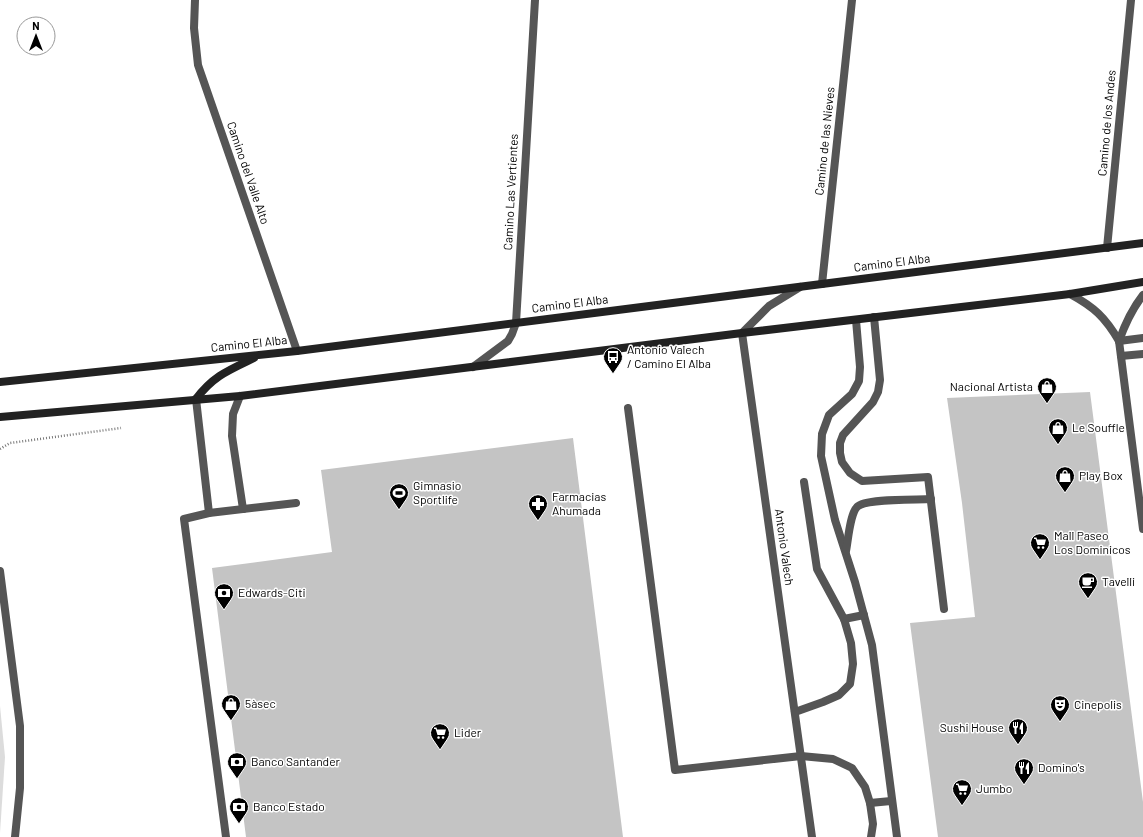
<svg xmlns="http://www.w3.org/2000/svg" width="1143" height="837" font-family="Barlow,sans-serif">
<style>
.green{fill:#dcdcdc}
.building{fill:#c4c4c4}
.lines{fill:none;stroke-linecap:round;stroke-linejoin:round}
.path{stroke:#777;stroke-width:2.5;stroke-dasharray:1 2;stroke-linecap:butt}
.service{stroke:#555;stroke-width:8}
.minor{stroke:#555;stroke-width:8}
.tertiary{stroke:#555;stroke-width:8}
.secondary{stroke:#222;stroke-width:8}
.labels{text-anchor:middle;stroke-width:3;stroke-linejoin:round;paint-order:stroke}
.street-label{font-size:12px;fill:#000;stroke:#fff}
.poi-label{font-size:12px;fill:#000;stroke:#fff;text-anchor:start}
</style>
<rect width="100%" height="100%" fill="#fff"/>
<path class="green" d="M0 706 5 757 0 833Z"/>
<g class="building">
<path d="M1090 392 1143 802V837H938L910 623 975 617 962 503 947 398Z"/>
<path d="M573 438 623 837H246L212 568 332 552 321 470Z"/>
</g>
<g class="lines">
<path class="path" d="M0 449 10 443 121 428"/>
<g class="service">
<path d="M1070 294C1094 307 1105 317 1119 341L1143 529"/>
<path d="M874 317 880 380 878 392 873 402 843 435 840 443V453L842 462 850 473 862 481 928 477 944 609"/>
<path d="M856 320 860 367 859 381 852 394 829 415 822 434 821 456 835 520 855 582 872 645 897 837"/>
<path d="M1119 341C1125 324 1132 309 1143 295"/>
<path d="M1119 341 1143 338"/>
<path d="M1121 356 1143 354"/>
<path d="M240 396 233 414 232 436 243 509"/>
<path d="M196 399 209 513"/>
<path d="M628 408 675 770 801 756 833 759 852 768 865 787 870 803 873 824 871 837"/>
<path d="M846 551C848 541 850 514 857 507 865 498 917 500 931 499"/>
<path d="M844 619 864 615"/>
<path d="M795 712 823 702 839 695 850 684 853 664 851 643 844 619 817 569 804 482"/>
<path d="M870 803 891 801"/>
<path d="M226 837 184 519 209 513 296 503"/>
</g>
<g class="minor">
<path d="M195 0 194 28 198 65 297 351"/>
<path d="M1107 248 1131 0"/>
<path d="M822 284 852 0"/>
<path d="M800 287 769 306 742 333 812 837"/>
<path d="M473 367 508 341 512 334 516 323 535 0"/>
</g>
<path class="tertiary" d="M0 571 20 726V788L15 837"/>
<g class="secondary">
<path d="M0 382 297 351 1143 243"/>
<path d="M196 399C213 376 229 370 254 358"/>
<path d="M0 417 240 396 742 333 1070 294 1143 282"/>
</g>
</g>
<defs>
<symbol id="bus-pin" viewBox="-11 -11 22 30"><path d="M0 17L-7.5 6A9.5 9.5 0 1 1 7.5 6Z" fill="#000" stroke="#fff"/><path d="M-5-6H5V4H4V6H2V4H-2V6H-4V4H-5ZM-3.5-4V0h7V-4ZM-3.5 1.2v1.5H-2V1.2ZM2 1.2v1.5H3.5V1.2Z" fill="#fff"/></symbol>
<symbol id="shop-pin" viewBox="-11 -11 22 30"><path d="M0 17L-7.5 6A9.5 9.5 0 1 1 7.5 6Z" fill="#000" stroke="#fff"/><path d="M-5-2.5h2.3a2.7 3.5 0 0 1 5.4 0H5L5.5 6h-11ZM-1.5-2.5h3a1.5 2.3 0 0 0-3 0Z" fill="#fff"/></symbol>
<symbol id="stadium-pin" viewBox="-11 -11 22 30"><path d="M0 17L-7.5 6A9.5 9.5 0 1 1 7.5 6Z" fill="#000" stroke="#fff"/><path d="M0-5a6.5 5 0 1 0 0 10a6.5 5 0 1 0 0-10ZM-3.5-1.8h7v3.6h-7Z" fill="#fff"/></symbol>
<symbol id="pharmacy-pin" viewBox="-11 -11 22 30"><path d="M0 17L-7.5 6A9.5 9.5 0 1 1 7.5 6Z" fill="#000" stroke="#fff"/><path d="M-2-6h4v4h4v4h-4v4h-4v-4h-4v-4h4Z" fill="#fff"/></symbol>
<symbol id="supermarket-pin" viewBox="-11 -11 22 30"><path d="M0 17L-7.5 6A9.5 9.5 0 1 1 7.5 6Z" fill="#000" stroke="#fff"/><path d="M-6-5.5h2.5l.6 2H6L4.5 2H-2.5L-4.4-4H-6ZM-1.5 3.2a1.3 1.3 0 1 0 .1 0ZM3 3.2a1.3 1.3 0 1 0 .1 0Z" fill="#fff"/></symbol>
<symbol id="cafe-pin" viewBox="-11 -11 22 30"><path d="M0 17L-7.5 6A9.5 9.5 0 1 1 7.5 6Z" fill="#000" stroke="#fff"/><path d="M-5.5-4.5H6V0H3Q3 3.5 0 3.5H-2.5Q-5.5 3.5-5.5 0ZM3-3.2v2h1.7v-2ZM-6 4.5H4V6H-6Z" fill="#fff"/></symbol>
<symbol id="bank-pin" viewBox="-11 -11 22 30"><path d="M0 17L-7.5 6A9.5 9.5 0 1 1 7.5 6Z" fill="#000" stroke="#fff"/><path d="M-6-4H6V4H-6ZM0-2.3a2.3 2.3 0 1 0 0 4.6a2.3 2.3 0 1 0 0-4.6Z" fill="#fff"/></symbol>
<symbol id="theatre-pin" viewBox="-11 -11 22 30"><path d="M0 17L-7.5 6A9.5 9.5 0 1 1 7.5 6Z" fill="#000" stroke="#fff"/><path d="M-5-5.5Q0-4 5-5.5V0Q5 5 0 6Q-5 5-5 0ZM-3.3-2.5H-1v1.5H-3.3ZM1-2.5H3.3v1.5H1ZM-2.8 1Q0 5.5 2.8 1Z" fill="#fff"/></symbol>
<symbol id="restaurant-pin" viewBox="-11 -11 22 30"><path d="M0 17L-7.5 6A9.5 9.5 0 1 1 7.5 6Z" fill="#000" stroke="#fff"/><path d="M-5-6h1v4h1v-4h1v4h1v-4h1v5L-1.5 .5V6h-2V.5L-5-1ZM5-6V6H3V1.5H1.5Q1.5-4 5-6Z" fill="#fff"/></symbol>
</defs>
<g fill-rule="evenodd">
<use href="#bus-pin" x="602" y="346" width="22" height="30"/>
<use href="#shop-pin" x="1036" y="376" width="22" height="30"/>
<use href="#shop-pin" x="1047" y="417" width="22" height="30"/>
<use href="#shop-pin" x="1054" y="465" width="22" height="30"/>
<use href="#stadium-pin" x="388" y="482" width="22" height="30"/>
<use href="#pharmacy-pin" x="527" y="493" width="22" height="30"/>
<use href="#supermarket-pin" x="1029" y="532" width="22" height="30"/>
<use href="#cafe-pin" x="1077" y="571" width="22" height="30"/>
<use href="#bank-pin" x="213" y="582" width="22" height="30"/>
<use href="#shop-pin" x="220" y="693" width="22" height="30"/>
<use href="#theatre-pin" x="1049" y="694" width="22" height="30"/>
<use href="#restaurant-pin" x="1007" y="717" width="22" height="30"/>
<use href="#supermarket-pin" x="429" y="722" width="22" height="30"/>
<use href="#bank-pin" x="226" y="751" width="22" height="30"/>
<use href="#restaurant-pin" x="1013" y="757" width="22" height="30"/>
<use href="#supermarket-pin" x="951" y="778" width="22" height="30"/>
<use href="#bank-pin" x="228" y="796" width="22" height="30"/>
</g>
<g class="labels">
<g class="street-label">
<text transform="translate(1107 123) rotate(-85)" y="4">Camino de los Andes</text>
<text transform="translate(825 141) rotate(-84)" y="4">Camino de las Nieves</text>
<text transform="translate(248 173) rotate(71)" y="4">Camino del Valle Alto</text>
<text transform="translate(511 192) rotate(-87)" y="4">Camino Las Vertientes</text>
<text transform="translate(892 263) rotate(-7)" y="4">Camino El Alba</text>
<text transform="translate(570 304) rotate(-7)" y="4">Camino El Alba</text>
<text transform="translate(249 344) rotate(-6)" y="4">Camino El Alba</text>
<text transform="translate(784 547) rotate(82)" y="4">Antonio Valech</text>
</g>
<g class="poi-label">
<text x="627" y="354">Antonio Valech<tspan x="627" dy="14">/ Camino El Alba</tspan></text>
<text x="1033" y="391" text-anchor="end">Nacional Artista</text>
<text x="1072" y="432">Le Souffle</text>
<text x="1079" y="480">Play Box</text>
<text x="413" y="490">Gimnasio<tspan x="413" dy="14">Sportlife</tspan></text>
<text x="552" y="501">Farmacias<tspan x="552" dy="14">Ahumada</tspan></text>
<text x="1054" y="540">Mall Paseo<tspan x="1054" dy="14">Los Dominicos</tspan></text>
<text x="1102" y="586">Tavelli</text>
<text x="238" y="597">Edwards-Citi</text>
<text x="245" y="708">5àsec</text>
<text x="1074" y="709">Cinepolis</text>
<text x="1004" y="732" text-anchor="end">Sushi House</text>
<text x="454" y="737">Lider</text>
<text x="251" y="766">Banco Santander</text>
<text x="1038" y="772">Domino's</text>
<text x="976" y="793">Jumbo</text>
<text x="253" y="811">Banco Estado</text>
</g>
</g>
<g transform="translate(36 36)"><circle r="19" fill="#ffffff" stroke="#999999"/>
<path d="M0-3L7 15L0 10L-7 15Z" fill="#000000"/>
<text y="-6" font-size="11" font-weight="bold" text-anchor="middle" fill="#000000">N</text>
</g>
</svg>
